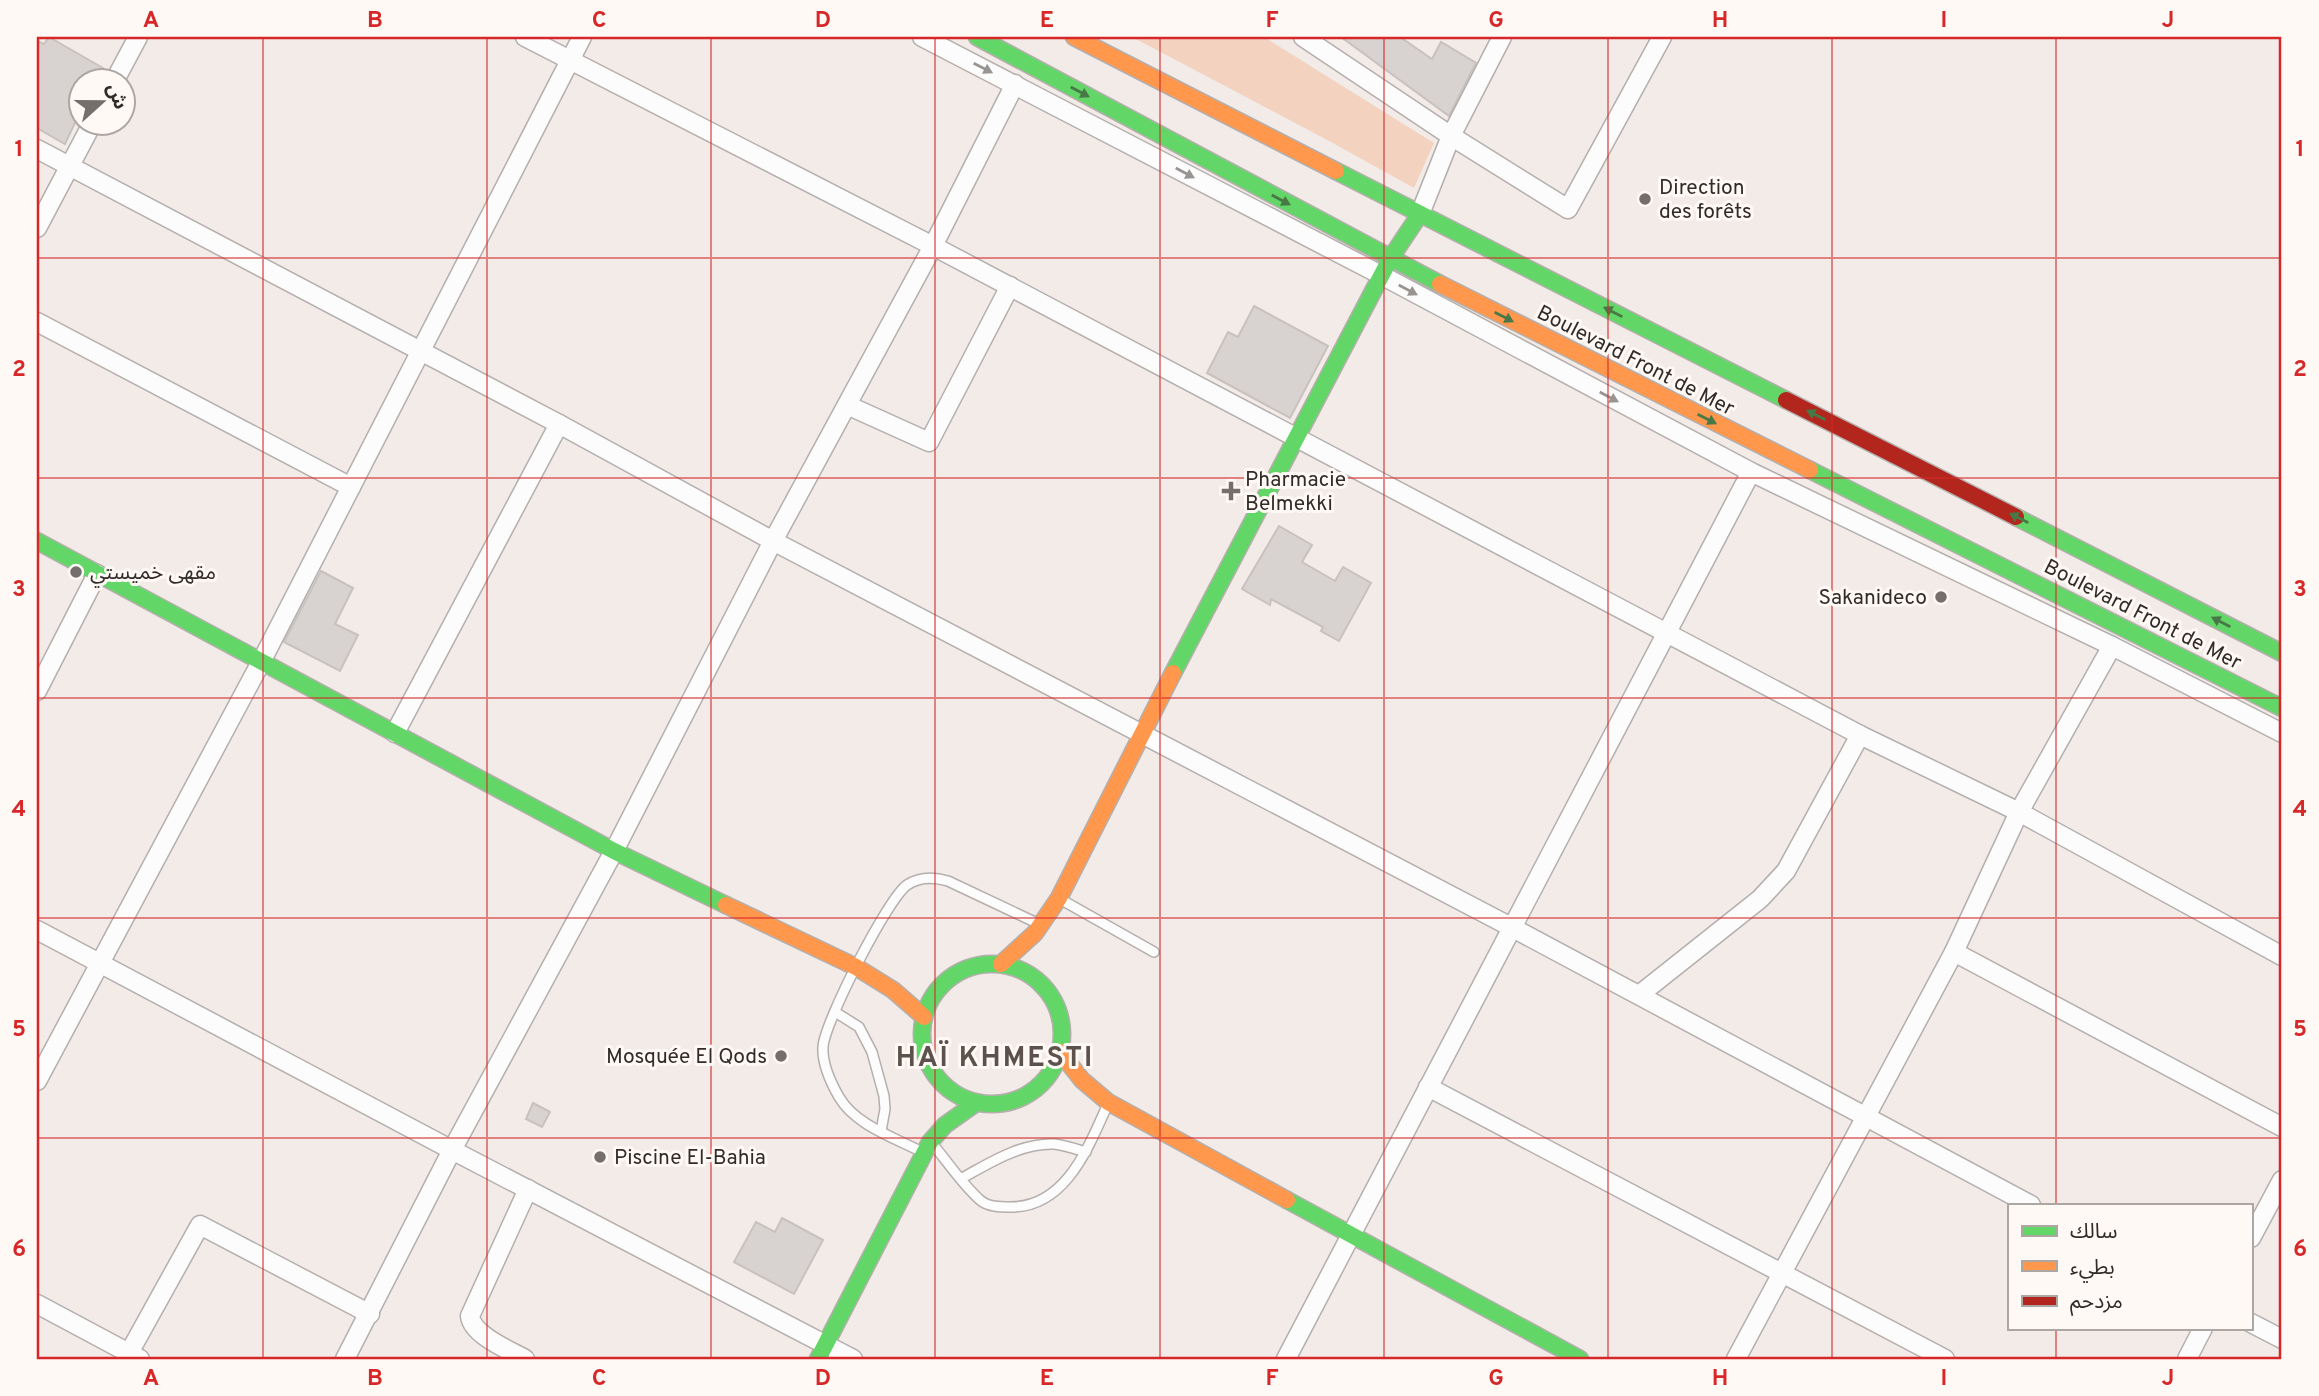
<svg xmlns="http://www.w3.org/2000/svg" width="2319" height="1396" font-family="Overpass,'Noto Sans Arabic',sans-serif">
<style>
.green{fill:#f3d3c0}
.building{fill:#d8d3d0;stroke:#c7c2bf;stroke-width:2}
.lines{fill:none;stroke-linecap:round;stroke-linejoin:round}
.lane-casing{stroke:#b4afad;stroke-width:12}
.street-casing{stroke:#b4afad;stroke-width:21}
.fast-casing{stroke:#b4afad;stroke-width:19}
.slow-casing{stroke:#b4afad;stroke-width:19}
.jam-casing{stroke:#b4afad;stroke-width:19}
.lane{stroke:#fdfcfc;stroke-width:9}
.street{stroke:#fdfcfc;stroke-width:18}
.fast{stroke:#63d668;stroke-width:16}
.slow{stroke:#ff974d;stroke-width:16}
.jam{stroke:#b3261e;stroke-width:16}
.oneway{fill:#979492}
.oneway2{fill:#487845}
.grid{fill:none;stroke:#d62828;stroke-width:2;stroke-opacity:0.55}
.poi-dot{fill:#756f6c;stroke:#fff9f6;stroke-width:2.5}
.labels{text-anchor:middle;stroke-width:6;stroke-linejoin:round;paint-order:stroke}
.poi-label{font-size:21px;fill:#312c29;stroke:#fff9f6;text-anchor:start}
.street-label{font-size:21px;fill:#312c29;stroke:#fff9f6}
.district-label{font-size:28px;font-weight:bold;letter-spacing:2px;fill:#5c514b;stroke:#fff9f6}
.neatline{fill:none;stroke:#d62828;stroke-width:2.5}
.grid-label{font-size:23px;text-anchor:middle;font-weight:bold;fill:#d62828}
</style>
<rect width="100%" height="100%" fill="#f2ebe8"/>
<path class="green" d="M1132 37H1264L1434 143 1414 188 1331 142Z"/>
<g class="building">
<path d="M49 37 103 68 96 80H80V112L65 144 37 128V41L44 44Z"/>
<path d="M1341 37H1400L1432 59 1441 42 1476 63 1449 116Z"/>
<path d="M1254 306 1328 346 1290 418 1207 373 1228 332 1238 337Z"/>
<path d="M1279 526 1312 545 1302 562 1335 581 1343 567 1371 583 1339 641 1321 631 1323 627 1271 599 1270 605 1242 589Z"/>
<path d="M321 571 353 588 335 624 358 635 340 671 284 642Z"/>
<path d="M533 1103 550 1112 542 1127 526 1119Z"/>
<path d="M782 1218 823 1240 794 1294 734 1262 756 1222 775 1232Z"/>
</g>
<g class="lines">
<defs>
<g id="lane">
<path d="M1060 899 1154 952"/>
<path d="M835 1012 859 1027 872 1052 884 1096 885 1109 881 1131"/>
<path d="M931 1142C947 1161 962 1184 980 1200 988 1207 1000 1207 1011 1207 1067 1207 1089 1145 1108 1104"/>
<path d="M924 1153C896 1138 856 1126 839 1097 831 1083 822 1063 823 1047 824 1023 888 898 907 885 919 877 934 877 948 881L1039 924"/>
<path d="M962 1178C990 1163 1020 1143 1054 1144 1064 1145 1076 1149 1086 1152"/>
</g>
<g id="street">
<path d="M525 37 933 246 1860 735 2019 812 2282 956"/>
<path d="M922 37 1381 275 1751 472 2112 646 2282 733"/>
<path d="M1303 37 1451 136 1568 209 1662 37"/>
<path d="M115 80 138 37"/>
<path d="M37 149 559 424 773 541 1511 927 2031 1205"/>
<path d="M1420 214 1451 136 1502 37"/>
<path d="M37 228 93 122"/>
<path d="M37 322 351 487"/>
<path d="M847 405 929 442 1010 286"/>
<path d="M37 691 97 574"/>
<path d="M395 733 559 424"/>
<path d="M37 930 452 1150 853 1359"/>
<path d="M1954 952 2282 1127"/>
<path d="M1639 995 1760 899 1786 871 1860 735"/>
<path d="M37 1081 261 662 582 37"/>
<path d="M1428 1087 1945 1359"/>
<path d="M2251 1238 2282 1180"/>
<path d="M37 1304 140 1359"/>
<path d="M2251 1323 2282 1339"/>
<path d="M129 1353 200 1225 370 1314"/>
<path d="M345 1359 452 1150 614 851 773 541 933 246 1015 84"/>
<path d="M525 1359C509 1350 472 1335 470 1316L528 1189"/>
<path d="M1286 1359 1751 472"/>
<path d="M1736 1359 1954 952 2019 812 2112 646"/>
<path d="M2187 1359 2203 1328"/>
</g>
<g id="fast">
<path d="M977 37 1440 284"/>
<path d="M1336 171 1786 400"/>
<path d="M1810 470 2282 708"/>
<path d="M2016 517 2282 653"/>
<path d="M37 541 614 851 726 905"/>
<path d="M1173 673 1390 259 1420 214"/>
<circle cx="992" cy="1034" r="70"/>
<path d="M1287 1200 1580 1359"/>
<path d="M818 1359 930 1142 945 1125 976 1103"/>
</g>
<g id="slow">
<path d="M1074 37 1336 171"/>
<path d="M1440 284 1810 470"/>
<path d="M726 905 856 967 893 990 924 1017"/>
<path d="M1001 964 1035 933 1059 898 1173 673"/>
<path d="M1060 1052 1082 1080 1108 1102 1287 1200"/>
</g>
<path id="jam" d="M1786 400 2016 517"/>
</defs>
<use href="#lane" class="lane-casing"/>
<use href="#street" class="street-casing"/>
<use href="#fast" class="fast-casing"/>
<use href="#slow" class="slow-casing"/>
<use href="#jam" class="jam-casing"/>
<use href="#lane" class="lane"/>
<use href="#street" class="street"/>
<use href="#fast" class="fast"/>
<use href="#slow" class="slow"/>
<use href="#jam" class="jam"/>
</g>
<defs><path id="oneway-solid" d="M-6-.8H1V-3.2L6.5 0L1 3.2V.8H-6Z" transform="scale(1.75)"/></defs>
<g class="oneway">
<use href="#oneway-solid" transform="translate(983 68) rotate(27)"/>
<use href="#oneway-solid" transform="translate(1185 173) rotate(28)"/>
<use href="#oneway-solid" transform="translate(1408 290) rotate(28)"/>
<use href="#oneway-solid" transform="translate(1609 397) rotate(28)"/>
</g>
<g class="oneway2">
<use href="#oneway-solid" transform="translate(1080 92) rotate(28)"/>
<use href="#oneway-solid" transform="translate(1281 200) rotate(28)"/>
<use href="#oneway-solid" transform="translate(1613 312) rotate(-153)"/>
<use href="#oneway-solid" transform="translate(1504 317) rotate(27)"/>
<use href="#oneway-solid" transform="translate(1816 415) rotate(-153)"/>
<use href="#oneway-solid" transform="translate(1707 419) rotate(27)"/>
<use href="#oneway-solid" transform="translate(2019 518) rotate(-153)"/>
<use href="#oneway-solid" transform="translate(2221 622) rotate(-153)"/>
</g>
<path class="grid" d="M263 37V1359M487 37V1359M711 37V1359M935 37V1359M1160 37V1359M1384 37V1359M1608 37V1359M1832 37V1359M2056 37V1205M37 258H2282M37 478H2282M37 698H2282M37 918H2282M37 1138H2282M2056 1328V1359"/>
<g class="poi-dot">
<circle cx="1645" cy="199" r="7"/>
<path d="M1227.5 480.5h7v7h7v7h-7v7h-7v-7h-7v-7h7z"/>
<circle cx="76" cy="572" r="7"/>
<circle cx="1941" cy="597" r="7"/>
<circle cx="781" cy="1056" r="7"/>
<circle cx="600" cy="1157" r="7"/>
</g>
<g class="labels">
<g class="poi-label">
<text x="1659" y="194">Direction<tspan x="1659" dy="24">des forêts</tspan></text>
<text x="1245" y="486">Pharmacie<tspan x="1245" dy="24">Belmekki</tspan></text>
<text x="90" y="579">مقهى خميستي</text>
<text x="1927" y="604" text-anchor="end">Sakanideco</text>
<text x="767" y="1063" text-anchor="end">Mosquée El Qods</text>
<text x="614" y="1164">Piscine El-Bahia</text>
</g>
<g class="street-label">
<text transform="translate(1636 360) rotate(27)" y="7">Boulevard Front de Mer</text>
<text transform="translate(2143 614) rotate(27)" y="7">Boulevard Front de Mer</text>
</g>
<g class="district-label">
<text x="995" y="1066">HAÏ KHMESTI</text>
</g>
</g>
<rect width="2319" height="1396" fill="none" stroke="#fff9f6" stroke-width="77"/>
<rect x="2008" y="1204" width="245" height="126" fill="#fff9f6" stroke="#ada7a4" stroke-width="2"/>
<rect x="2022" y="1226" width="35" height="10" fill="#63d668" stroke="#ada7a4" stroke-width="2"/>
<text x="2070" y="1238" font-size="21" fill="#312c29">سالك</text>
<rect x="2022" y="1261" width="35" height="10" fill="#ff974d" stroke="#ada7a4" stroke-width="2"/>
<text x="2070" y="1274" font-size="21" fill="#312c29">بطيء</text>
<rect x="2022" y="1296" width="35" height="10" fill="#b3261e" stroke="#ada7a4" stroke-width="2"/>
<text x="2070" y="1308" font-size="21" fill="#312c29">مزدحم</text>
<g transform="translate(102 102) rotate(69)"><circle r="33" fill="#fff9f6" stroke="#ada7a4" stroke-width="2"/>
<path d="M0-5L12 26L0 18L-12 26Z" fill="#756f6c"/>
<text y="-10" font-size="19" font-weight="bold" text-anchor="middle" fill="#312c29">ش</text>
</g>
<rect x="38" y="38" width="2242" height="1320" class="neatline"/>
<g class="grid-label">
<text x="151" y="27">A</text>
<text x="375" y="27">B</text>
<text x="599" y="27">C</text>
<text x="823" y="27">D</text>
<text x="1047" y="27">E</text>
<text x="1272" y="27">F</text>
<text x="1496" y="27">G</text>
<text x="1720" y="27">H</text>
<text x="1944" y="27">I</text>
<text x="2168" y="27">J</text>
<text x="19" y="156">1</text>
<text x="2300" y="156">1</text>
<text x="19" y="376">2</text>
<text x="2300" y="376">2</text>
<text x="19" y="596">3</text>
<text x="2300" y="596">3</text>
<text x="19" y="816">4</text>
<text x="2300" y="816">4</text>
<text x="19" y="1036">5</text>
<text x="2300" y="1036">5</text>
<text x="19" y="1256">6</text>
<text x="2300" y="1256">6</text>
<text x="151" y="1385">A</text>
<text x="375" y="1385">B</text>
<text x="599" y="1385">C</text>
<text x="823" y="1385">D</text>
<text x="1047" y="1385">E</text>
<text x="1272" y="1385">F</text>
<text x="1496" y="1385">G</text>
<text x="1720" y="1385">H</text>
<text x="1944" y="1385">I</text>
<text x="2168" y="1385">J</text>
</g>
</svg>
